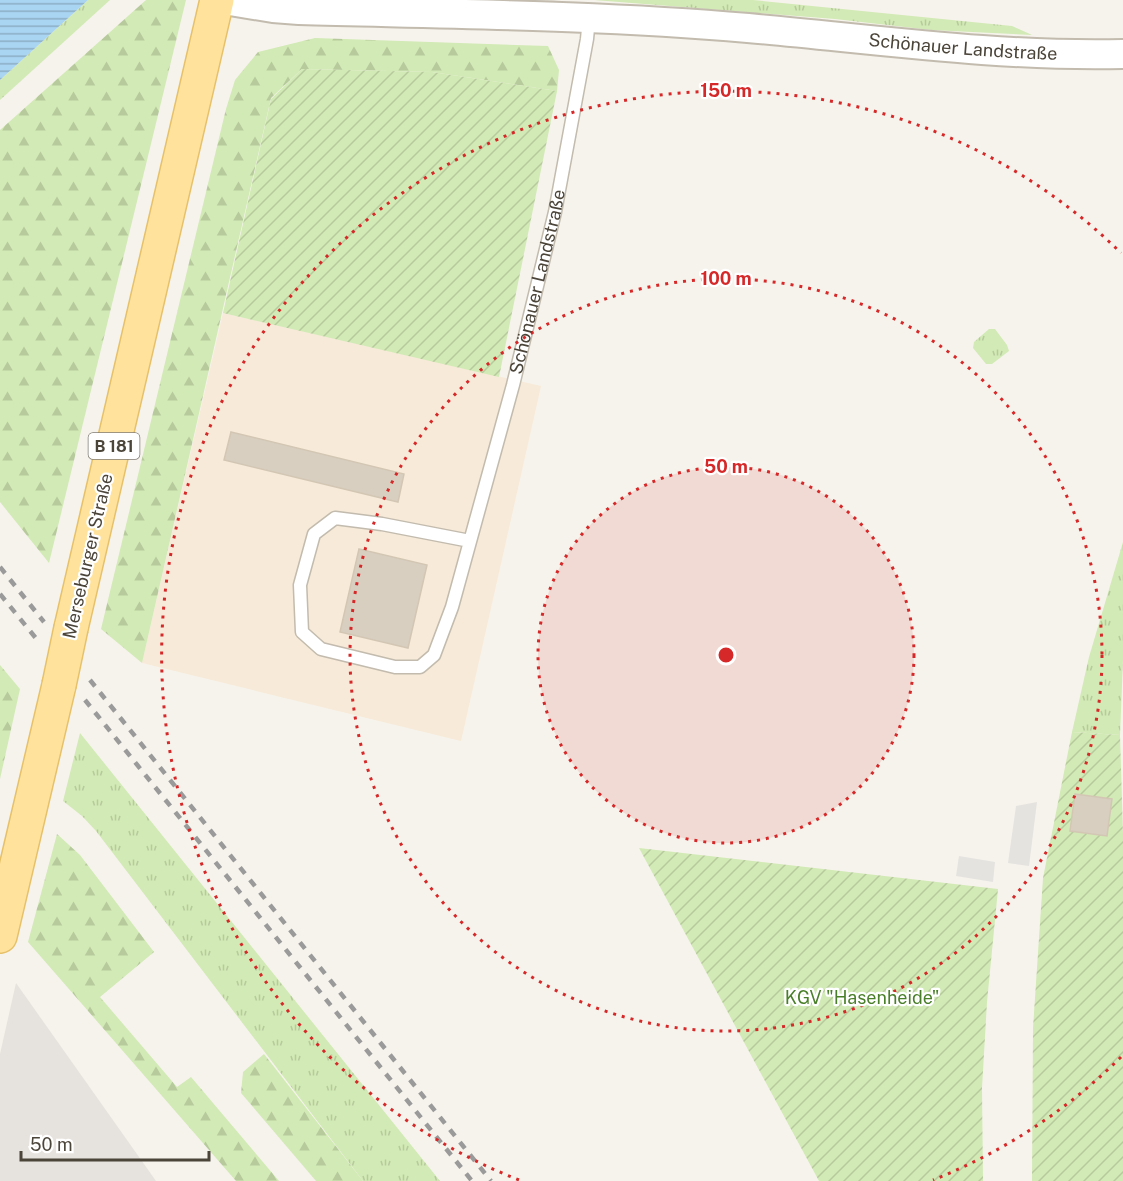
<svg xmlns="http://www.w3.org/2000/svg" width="1123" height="1181" font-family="'Public Sans',sans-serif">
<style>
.commercial{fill:#f7ead8}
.industrial{fill:#e6e2dd}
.grass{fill:url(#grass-tufts)}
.forest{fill:url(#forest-firs)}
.garden{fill:url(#garden-furrows)}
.parking{fill:#e5e3e0}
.water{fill:url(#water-rules)}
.building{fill:#d8cfc1;stroke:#d3c7b4;stroke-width:1.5}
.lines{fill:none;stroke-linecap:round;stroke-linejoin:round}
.service-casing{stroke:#c2bbae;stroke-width:15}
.tertiary-casing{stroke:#c2bbae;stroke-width:32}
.primary-casing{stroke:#e6c16a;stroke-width:36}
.service{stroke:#fff;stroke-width:12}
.tertiary{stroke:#fff;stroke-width:28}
.primary{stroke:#ffe39c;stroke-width:33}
.rail{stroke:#9a9a9a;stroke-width:4.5;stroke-dasharray:8 8;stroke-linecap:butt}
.primary-bridge-casing{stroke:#e6c16a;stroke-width:36;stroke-linecap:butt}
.primary-bridge{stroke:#ffe39c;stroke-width:33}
.ring{fill:none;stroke:#d62828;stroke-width:3;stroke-dasharray:3 6}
.labels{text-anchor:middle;stroke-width:4.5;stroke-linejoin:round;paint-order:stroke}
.shield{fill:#fff;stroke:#817c74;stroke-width:1.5}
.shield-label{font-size:16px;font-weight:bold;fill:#4b4439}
.street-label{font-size:18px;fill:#4b4439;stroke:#fff}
.park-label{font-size:18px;fill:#4a7f2a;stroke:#fff}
.centre{fill:#d62828;stroke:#fff;stroke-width:3}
.ring-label{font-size:18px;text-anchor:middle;font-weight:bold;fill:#d62828;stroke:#fff;stroke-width:4.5;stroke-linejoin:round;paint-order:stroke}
</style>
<defs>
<pattern id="grass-tufts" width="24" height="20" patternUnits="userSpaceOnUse" patternTransform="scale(1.5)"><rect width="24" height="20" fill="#d2eab5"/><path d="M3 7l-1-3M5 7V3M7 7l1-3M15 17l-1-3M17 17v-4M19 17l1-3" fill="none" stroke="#b6ca9c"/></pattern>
<pattern id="forest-firs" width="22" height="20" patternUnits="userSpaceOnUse" patternTransform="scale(1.5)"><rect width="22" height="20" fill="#d2eab5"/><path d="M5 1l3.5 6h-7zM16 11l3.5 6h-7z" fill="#b6ca9c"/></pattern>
<pattern id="garden-furrows" width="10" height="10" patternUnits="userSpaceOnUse" patternTransform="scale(1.5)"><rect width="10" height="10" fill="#d2eab5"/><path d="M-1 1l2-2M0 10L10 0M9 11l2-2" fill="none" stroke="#b6ca9c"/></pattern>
<pattern id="water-rules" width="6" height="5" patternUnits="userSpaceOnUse" patternTransform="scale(1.5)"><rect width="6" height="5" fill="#a9d4f2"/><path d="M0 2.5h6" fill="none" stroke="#8caec5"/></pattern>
</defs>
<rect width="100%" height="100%" fill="#f6f3ec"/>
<path class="commercial" d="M223 313 541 386 461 741 142 663Z"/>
<path class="industrial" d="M16 983 156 1181H0V1054Z"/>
<g class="grass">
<path d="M88 0H110L0 100V80Z"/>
<path d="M594 0H753L1012 26 1032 35 931 30 835 19Z"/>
<path d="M989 329H995L1007 345 1009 351 992 364H986L973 348 974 342Z"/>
<path d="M1123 542V660L1120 735 1072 732 1089 657Z"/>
<path d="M80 733 440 1181H363L96 831 82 816 63 801Z"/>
</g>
<g class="forest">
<path d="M146 0H186L49 563 0 502V130Z"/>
<path d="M315 38 548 46 559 70 557 91 432 72 302 69 271 98 142 663 101 629 226 109 235 80 258 52Z"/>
<path d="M0 665 20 689 0 779Z"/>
<path d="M57 834 80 855 154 952 100 997 177 1087 191 1077 279 1181H236L28 942Z"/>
<path d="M264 1054 363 1181H316L241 1093 243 1072Z"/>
</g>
<g class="garden">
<path d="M302 69 432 72 557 91 499 377 223 313 271 99Z"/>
<path d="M1072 732 1120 735 1123 834V1181H1032L1033 1028 1043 878Z"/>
<path d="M639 848 998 889 987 1002 982 1088 983 1181H819Z"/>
</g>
<g class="parking">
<path d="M1037 802 1029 866 1008 863 1016 806Z"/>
<path d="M959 856 995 862 993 882 956 876Z"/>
</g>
<path class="water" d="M0 0H88L0 80Z"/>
<g class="building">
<path d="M231 432 404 474 398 502 224 460Z"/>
<path d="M359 549 427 565 408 648 340 632Z"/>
<path d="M1075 794 1112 799 1107 836 1070 831Z"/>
</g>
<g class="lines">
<defs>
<g id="service">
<path id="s1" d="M470 541 382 524 335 518 314 534 300 585 302 632 321 649 395 667H420L434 655 452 607 513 385 555 212 587 39 589 18"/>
</g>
<g id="tertiary">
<path id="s2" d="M224 0 273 8 299 10C449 14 599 15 748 28 873 39 997 57 1123 54"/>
</g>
<g id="primary">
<path d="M71 628 217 0"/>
<path d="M0 936 59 685"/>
</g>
</defs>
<use href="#service" class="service-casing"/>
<use href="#tertiary" class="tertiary-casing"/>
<use href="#primary" class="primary-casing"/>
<use href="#service" class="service"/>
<use href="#tertiary" class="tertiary"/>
<use href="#primary" class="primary"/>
<g class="rail">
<path d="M0 567 44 622"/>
<path d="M0 594 39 642"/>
<path d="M90 680 491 1181"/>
<path d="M85 700 472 1181"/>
</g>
<defs>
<path id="primary-bridge" d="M59 685 71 628"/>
</defs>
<use href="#primary-bridge" class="primary-bridge-casing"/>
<use href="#primary-bridge" class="primary-bridge"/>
</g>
<circle cx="726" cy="655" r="188" fill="#d62828" fill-opacity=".12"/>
<g class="ring">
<circle cx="726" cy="655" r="188"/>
<circle cx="726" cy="655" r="376"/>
<path d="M1121 1057A564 564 0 0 1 933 1180M519 1180A564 564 0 1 1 1121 253"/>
</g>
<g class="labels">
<rect class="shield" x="88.5" y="433" width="51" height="26" rx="4.5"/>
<g class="shield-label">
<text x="114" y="452">B 181</text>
</g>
<g class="street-label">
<text dy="6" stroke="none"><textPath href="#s2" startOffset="741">Schönauer Landstraße</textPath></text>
<text dy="6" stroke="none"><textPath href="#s1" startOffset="796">Schönauer Landstraße</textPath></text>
<text transform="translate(88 556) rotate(-77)" y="6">Merseburger Straße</text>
</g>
<g class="park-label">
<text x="862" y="1004">KGV "Hasenheide"</text>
</g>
</g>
<circle cx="726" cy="655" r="9" class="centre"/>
<g class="ring-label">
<text x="726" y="97">150 m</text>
<text x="726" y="285">100 m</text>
<text x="726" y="473">50 m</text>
</g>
<path d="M21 1151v9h188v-9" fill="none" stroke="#4b4439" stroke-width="3"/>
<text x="30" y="1151" font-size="18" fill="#4b4439" stroke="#ffffff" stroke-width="4.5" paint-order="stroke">50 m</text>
</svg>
